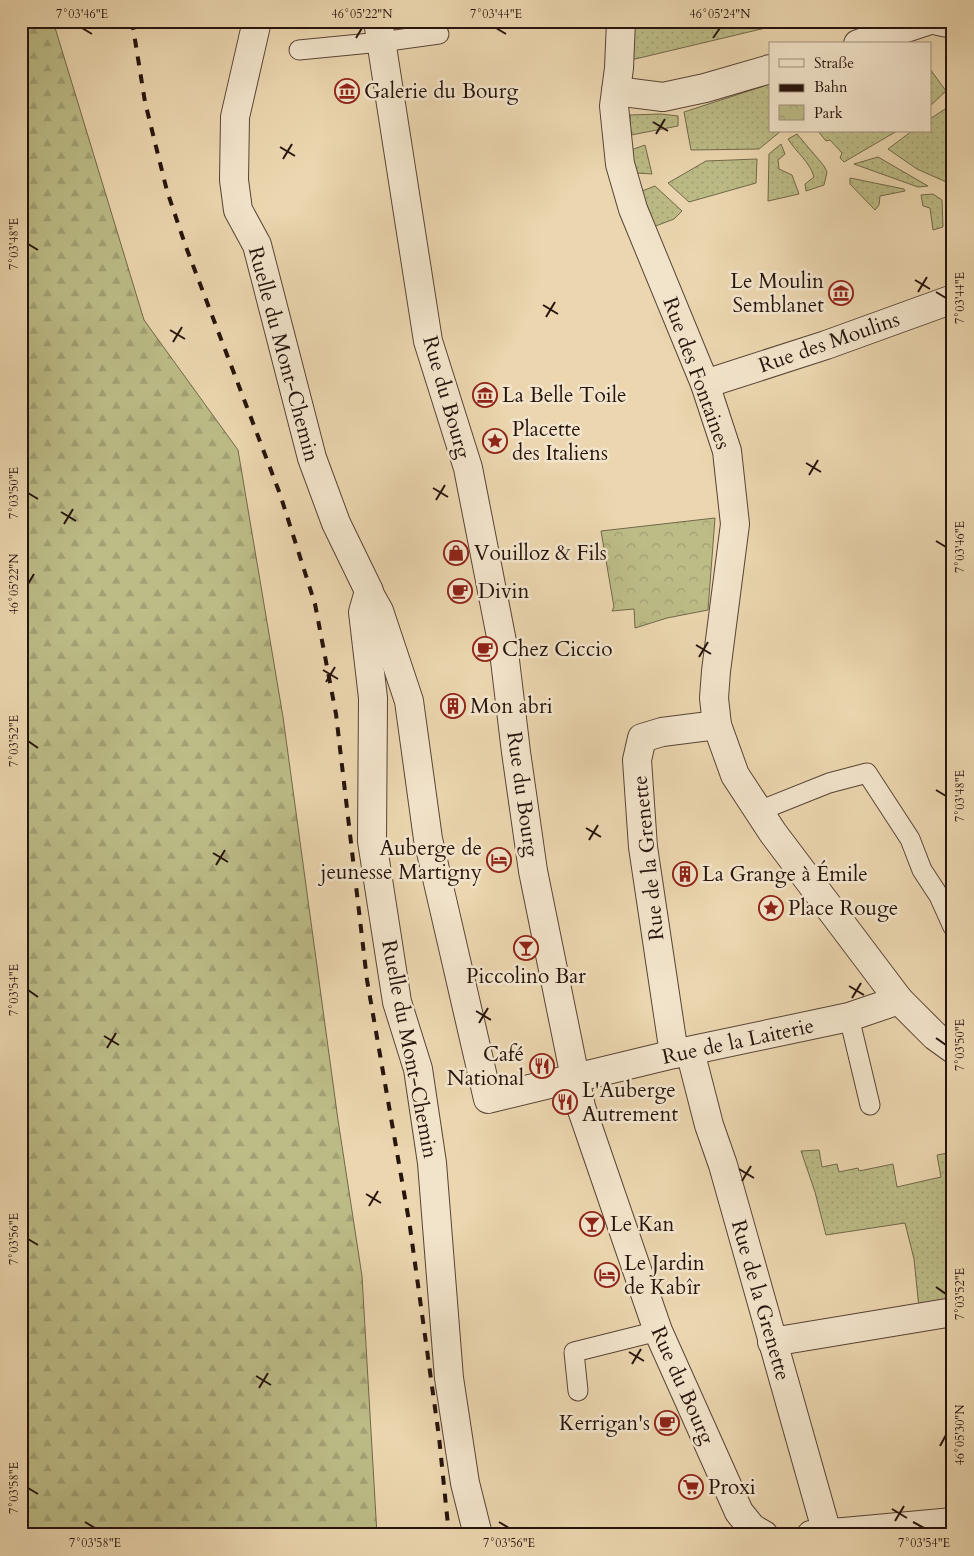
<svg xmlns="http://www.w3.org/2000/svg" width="974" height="1556" font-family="Cardo,serif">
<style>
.grass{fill:url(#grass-dots);stroke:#72684a}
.forest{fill:url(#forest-firs);stroke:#72684a}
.park{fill:url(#park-crowns);stroke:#72684a}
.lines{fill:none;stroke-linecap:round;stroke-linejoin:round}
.lane-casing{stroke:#584436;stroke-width:21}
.street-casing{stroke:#584436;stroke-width:30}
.lane{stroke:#f2e4cb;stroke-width:19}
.street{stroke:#f2e4cb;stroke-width:28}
.rail{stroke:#27140d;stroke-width:4;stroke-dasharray:9 9;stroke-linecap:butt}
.ticks{fill:none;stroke:#27140d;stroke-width:2}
.labels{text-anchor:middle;stroke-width:5;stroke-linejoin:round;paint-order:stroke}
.poi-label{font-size:21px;fill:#27140d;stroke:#f2e4cb;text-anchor:start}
.street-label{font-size:21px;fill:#27140d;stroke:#f2e4cb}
.neatline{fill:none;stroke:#27140d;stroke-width:2}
.ticks-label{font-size:12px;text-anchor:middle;fill:#27140d}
</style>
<defs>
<pattern id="grass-dots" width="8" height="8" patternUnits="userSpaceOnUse" patternTransform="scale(1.25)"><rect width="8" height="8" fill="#bcbc87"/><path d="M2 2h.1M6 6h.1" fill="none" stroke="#a2a173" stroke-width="1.8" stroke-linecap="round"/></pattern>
<pattern id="forest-firs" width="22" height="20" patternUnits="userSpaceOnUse" patternTransform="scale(1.25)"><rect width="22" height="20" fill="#bcbc87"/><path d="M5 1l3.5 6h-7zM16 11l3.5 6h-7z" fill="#a2a173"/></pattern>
<pattern id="park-crowns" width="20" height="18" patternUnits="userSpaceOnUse" patternTransform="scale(1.25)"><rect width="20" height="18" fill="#bcbc87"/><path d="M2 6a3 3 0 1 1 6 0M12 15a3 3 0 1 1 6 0" fill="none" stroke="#a2a173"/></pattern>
</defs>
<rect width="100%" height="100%" fill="#ebd6af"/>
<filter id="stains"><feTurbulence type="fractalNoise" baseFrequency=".004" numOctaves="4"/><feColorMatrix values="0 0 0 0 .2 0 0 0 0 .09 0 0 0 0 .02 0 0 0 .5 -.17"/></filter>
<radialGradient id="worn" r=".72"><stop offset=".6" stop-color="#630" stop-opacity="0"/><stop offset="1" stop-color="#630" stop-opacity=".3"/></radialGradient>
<g class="grass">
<path d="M632 21H795L631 60Z"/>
<path d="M930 69 946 91 930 106Z"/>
<path d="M770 84V131H781L759 149 691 150 684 112Z"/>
<path d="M953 108V185L917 169 888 149 912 131H930V119L945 109Z"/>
<path d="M661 114 678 116V126L631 135 630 115Z"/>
<path d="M818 131H897L844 162 840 158 842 153 830 140 826 141Z"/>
<path d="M797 134 824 166 827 172 824 185 806 191 805 184 814 177C810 162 796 152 788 139Z"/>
<path d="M781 144 785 154 778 160 779 169 792 175 799 194 768 201 769 154Z"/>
<path d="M645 145 652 174 636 173 631 150Z"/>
<path d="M878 157 928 186 918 187 854 164Z"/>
<path d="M757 159 756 183 689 202 668 183 706 161Z"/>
<path d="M850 178 904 189 905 191 880 196 879 205 875 210 850 184Z"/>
<path d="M655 186 682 211 674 219 653 227 642 191Z"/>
<path d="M933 194 942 200 943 227 933 230 930 208 923 206 921 195Z"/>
<path d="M819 1150 822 1167 837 1164 839 1172 858 1168 859 1171 893 1164 897 1187 941 1177 937 1155 953 1152V1212L947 1216 953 1304 919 1308 914 1259 905 1223 826 1235 815 1192 801 1151Z"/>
</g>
<path class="forest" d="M21 21H53L144 320 238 450 283 717 338 1120 362 1276 377 1535H21Z"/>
<g class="park">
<path d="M715 518 708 610 667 618 635 628 634 609 612 611 614 607 601 531Z"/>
<path d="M953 1212V1291L947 1216Z"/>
</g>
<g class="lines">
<defs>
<g id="lane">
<path d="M299 50 381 42 439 34"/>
<path d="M759 811 829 783 867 773 910 839 922 870 939 896 953 927"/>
<path d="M849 1017 870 1105"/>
<path d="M578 1391 574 1352 658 1331"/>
</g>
<g id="street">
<path d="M257 21 235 117 234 180 238 210 257 245 312 458 336 523 369 591 363 612 373 698 372 841 397 1002 418 1069 432 1163 449 1378 465 1483 478 1535"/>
<path d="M378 21 428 341 468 468 504 652 516 752 533 871 581 1107 658 1331 739 1512 752 1528 764 1535"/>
<path d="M621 21 619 68 614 106 620 164 633 209 705 384 727 451 735 524 716 671 714 698 717 725 735 775 773 833 899 1000 935 1036 953 1049"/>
<path d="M938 21 953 24"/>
<path d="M858 44 927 21"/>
<path d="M616 91 663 97 705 88 770 69"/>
<path d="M705 384 826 345 953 299"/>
<path d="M369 593 379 611 409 701 428 839 488 1099 674 1054 849 1017 899 1000"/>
<path d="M690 1051 709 1125 723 1165 827 1533"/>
<path d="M674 1054 643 847 637 760 642 738 662 732 717 725"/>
<path d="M772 1342 953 1312"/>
<path d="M811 1535 953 1522"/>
</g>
</defs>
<use href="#lane" class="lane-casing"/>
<use href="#street" class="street-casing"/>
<use href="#lane" class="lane"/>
<use href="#street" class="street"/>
<path class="rail" d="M132 21 145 102 167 191 186 247 280 494 315 604 336 714 367 980 410 1227 439 1437 449 1535"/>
</g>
<path class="ticks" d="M82 28 92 34M496 28 506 34M356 38 362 28M713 38 720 28M653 122 668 131M656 134 665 119M280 147 295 156M283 159 292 144M28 244 38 250M915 280 930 289M918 292 927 277M936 292 946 298M543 305 558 314M546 317 555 302M170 330 185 339M173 342 182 327M806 463 821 472M809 475 818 460M433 488 448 497M28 493 38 499M436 500 445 485M61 512 76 521M64 524 73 509M936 541 946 547M28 584 34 574M696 645 711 654M699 657 708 642M323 670 338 679M326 682 335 667M28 741 38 748M936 790 946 796M586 828 601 837M589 840 598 825M213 853 228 862M216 865 225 850M849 986 864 995M28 990 38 997M852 998 861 983M476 1011 491 1020M479 1023 488 1008M104 1036 119 1045M936 1038 946 1045M107 1048 116 1033M739 1169 754 1178M742 1181 751 1166M366 1194 381 1203M369 1206 378 1191M28 1239 38 1245M936 1287 946 1294M629 1352 644 1361M632 1364 641 1349M256 1376 271 1385M259 1388 268 1373M940 1446 946 1435M28 1488 38 1494M892 1509 907 1518M895 1521 904 1506M85 1522 95 1528M499 1522 509 1528M913 1522 924 1528"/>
<defs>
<symbol id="museum-ring" viewBox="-11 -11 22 22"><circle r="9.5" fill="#f2e4cb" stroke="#8f2418" stroke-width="1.5"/><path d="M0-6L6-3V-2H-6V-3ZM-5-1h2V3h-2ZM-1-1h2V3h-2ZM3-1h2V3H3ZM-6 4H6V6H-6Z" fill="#8f2418"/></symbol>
<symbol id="sight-ring" viewBox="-11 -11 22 22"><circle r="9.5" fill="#f2e4cb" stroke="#8f2418" stroke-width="1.5"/><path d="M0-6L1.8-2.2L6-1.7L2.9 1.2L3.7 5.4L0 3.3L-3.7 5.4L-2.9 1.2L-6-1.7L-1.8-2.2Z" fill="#8f2418"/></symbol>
<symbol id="shop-ring" viewBox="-11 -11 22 22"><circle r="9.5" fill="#f2e4cb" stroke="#8f2418" stroke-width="1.5"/><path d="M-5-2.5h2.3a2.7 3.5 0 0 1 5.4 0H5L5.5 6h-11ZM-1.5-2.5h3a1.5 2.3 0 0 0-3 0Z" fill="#8f2418"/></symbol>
<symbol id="cafe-ring" viewBox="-11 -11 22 22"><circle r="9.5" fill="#f2e4cb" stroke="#8f2418" stroke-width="1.5"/><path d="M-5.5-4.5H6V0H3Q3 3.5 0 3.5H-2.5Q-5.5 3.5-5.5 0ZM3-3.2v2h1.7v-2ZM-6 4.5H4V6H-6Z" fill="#8f2418"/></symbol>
<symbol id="building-ring" viewBox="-11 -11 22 22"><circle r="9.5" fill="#f2e4cb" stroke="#8f2418" stroke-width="1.5"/><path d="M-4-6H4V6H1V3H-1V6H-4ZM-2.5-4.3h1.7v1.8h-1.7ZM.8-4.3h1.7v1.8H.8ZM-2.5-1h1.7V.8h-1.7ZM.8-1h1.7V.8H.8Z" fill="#8f2418"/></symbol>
<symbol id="hotel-ring" viewBox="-11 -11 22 22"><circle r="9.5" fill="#f2e4cb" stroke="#8f2418" stroke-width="1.5"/><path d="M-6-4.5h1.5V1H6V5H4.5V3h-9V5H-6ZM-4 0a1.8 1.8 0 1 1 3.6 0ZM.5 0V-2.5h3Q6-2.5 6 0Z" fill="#8f2418"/></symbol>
<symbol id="bar-ring" viewBox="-11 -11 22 22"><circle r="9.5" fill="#f2e4cb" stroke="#8f2418" stroke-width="1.5"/><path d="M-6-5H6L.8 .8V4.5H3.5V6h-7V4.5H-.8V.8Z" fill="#8f2418"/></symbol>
<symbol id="restaurant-ring" viewBox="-11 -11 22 22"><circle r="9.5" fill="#f2e4cb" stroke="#8f2418" stroke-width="1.5"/><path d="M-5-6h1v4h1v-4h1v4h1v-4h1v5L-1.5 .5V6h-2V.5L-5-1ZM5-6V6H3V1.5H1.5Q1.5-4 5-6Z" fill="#8f2418"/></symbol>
<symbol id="supermarket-ring" viewBox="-11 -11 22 22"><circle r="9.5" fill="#f2e4cb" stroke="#8f2418" stroke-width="1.5"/><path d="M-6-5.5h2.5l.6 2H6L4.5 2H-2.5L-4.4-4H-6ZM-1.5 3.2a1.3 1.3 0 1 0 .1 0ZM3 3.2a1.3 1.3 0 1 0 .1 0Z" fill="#8f2418"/></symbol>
</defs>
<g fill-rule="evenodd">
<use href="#museum-ring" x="333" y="77" width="28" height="28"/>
<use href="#museum-ring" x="827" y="279" width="28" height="28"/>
<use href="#museum-ring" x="471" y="381" width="28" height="28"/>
<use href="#sight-ring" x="481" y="427" width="28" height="28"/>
<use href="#shop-ring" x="442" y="539" width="28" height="28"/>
<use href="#cafe-ring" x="446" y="577" width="28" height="28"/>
<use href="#cafe-ring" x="471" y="635" width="28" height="28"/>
<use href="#building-ring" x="439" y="692" width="28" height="28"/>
<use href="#hotel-ring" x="485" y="846" width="28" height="28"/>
<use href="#building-ring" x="671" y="860" width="28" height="28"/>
<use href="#sight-ring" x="757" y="894" width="28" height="28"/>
<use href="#bar-ring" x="512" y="934" width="28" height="28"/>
<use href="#restaurant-ring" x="528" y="1052" width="28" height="28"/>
<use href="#restaurant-ring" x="551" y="1088" width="28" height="28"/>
<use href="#bar-ring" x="578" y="1210" width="28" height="28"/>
<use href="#hotel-ring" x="593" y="1261" width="28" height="28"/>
<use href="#cafe-ring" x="653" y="1409" width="28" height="28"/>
<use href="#supermarket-ring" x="677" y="1473" width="28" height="28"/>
</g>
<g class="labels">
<g class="poi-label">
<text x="364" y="98">Galerie du Bourg</text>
<text x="824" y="288" text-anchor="end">Le Moulin<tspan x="824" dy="24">Semblanet</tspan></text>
<text x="502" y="402">La Belle Toile</text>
<text x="512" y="436">Placette<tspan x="512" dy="24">des Italiens</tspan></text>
<text x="474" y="560">Vouilloz &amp; Fils</text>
<text x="478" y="598">Divin</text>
<text x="502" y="656">Chez Ciccio</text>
<text x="470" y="713">Mon abri</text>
<text x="482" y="855" text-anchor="end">Auberge de<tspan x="482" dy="24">jeunesse Martigny</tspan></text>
<text x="702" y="881">La Grange à Émile</text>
<text x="788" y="915">Place Rouge</text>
<text x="526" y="983" text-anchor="middle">Piccolino Bar</text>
<text x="524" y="1061" text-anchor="end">Café<tspan x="524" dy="24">National</tspan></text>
<text x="582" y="1097">L'Auberge<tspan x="582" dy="24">Autrement</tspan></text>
<text x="610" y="1231">Le Kan</text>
<text x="624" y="1270">Le Jardin<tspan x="624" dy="24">de Kabîr</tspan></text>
<text x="650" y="1430" text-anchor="end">Kerrigan's</text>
<text x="708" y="1494">Proxi</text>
</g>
<g class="street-label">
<text transform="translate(829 342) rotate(-19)" y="7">Rue des Moulins</text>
<text transform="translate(284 354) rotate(75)" y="7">Ruelle du Mont-Chemin</text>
<text transform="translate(697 373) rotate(70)" y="7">Rue des Fontaines</text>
<text transform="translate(447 397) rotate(74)" y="7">Rue du Bourg</text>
<text transform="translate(523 794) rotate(82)" y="7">Rue du Bourg</text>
<text transform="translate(648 858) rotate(-96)" y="7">Rue de la Grenette</text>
<text transform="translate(738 1041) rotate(-12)" y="7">Rue de la Laiterie</text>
<text transform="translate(410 1049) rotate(79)" y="7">Ruelle du Mont-Chemin</text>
<text transform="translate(761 1300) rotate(74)" y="7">Rue de la Grenette</text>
<text transform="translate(683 1385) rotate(66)" y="7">Rue du Bourg</text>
</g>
</g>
<rect width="974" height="1556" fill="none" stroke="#ebd6af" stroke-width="55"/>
<rect x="769" y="42" width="162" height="90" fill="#f2e4cb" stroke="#a1917f"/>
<rect x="779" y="59" width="25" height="8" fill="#f2e4cb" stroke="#a1917f"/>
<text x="814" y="68" font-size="15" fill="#27140d">Straße</text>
<rect x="779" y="84" width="25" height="8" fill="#27140d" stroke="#a1917f"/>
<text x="814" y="92" font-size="15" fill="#27140d">Bahn</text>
<rect x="779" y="105" width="25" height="15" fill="url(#park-crowns)" stroke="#a1917f"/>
<text x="814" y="118" font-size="15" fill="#27140d">Park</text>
<rect x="28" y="28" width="918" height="1500" class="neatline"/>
<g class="ticks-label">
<text x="82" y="18">7°03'46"E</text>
<text x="362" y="18">46°05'22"N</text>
<text x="496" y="18">7°03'44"E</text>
<text x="720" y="18">46°05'24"N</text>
<text transform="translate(14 244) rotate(-90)" y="4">7°03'48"E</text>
<text transform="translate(960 298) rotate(-90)" y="4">7°03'44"E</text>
<text transform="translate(14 493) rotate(-90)" y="4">7°03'50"E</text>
<text transform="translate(960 547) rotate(-90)" y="4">7°03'46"E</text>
<text transform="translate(14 584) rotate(-90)" y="4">46°05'22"N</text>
<text transform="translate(14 741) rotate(-90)" y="4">7°03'52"E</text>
<text transform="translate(960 796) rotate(-90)" y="4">7°03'48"E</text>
<text transform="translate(14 990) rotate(-90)" y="4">7°03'54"E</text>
<text transform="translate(960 1045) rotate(-90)" y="4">7°03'50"E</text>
<text transform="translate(14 1239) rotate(-90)" y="4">7°03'56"E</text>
<text transform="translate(960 1294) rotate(-90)" y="4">7°03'52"E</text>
<text transform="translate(960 1435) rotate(-90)" y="4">46°05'30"N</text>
<text transform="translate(14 1488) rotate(-90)" y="4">7°03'58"E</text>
<text x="95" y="1547">7°03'58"E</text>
<text x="509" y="1547">7°03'56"E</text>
<text x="924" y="1547">7°03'54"E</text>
</g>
<rect width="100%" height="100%" filter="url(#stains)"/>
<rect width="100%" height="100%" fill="url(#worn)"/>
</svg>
